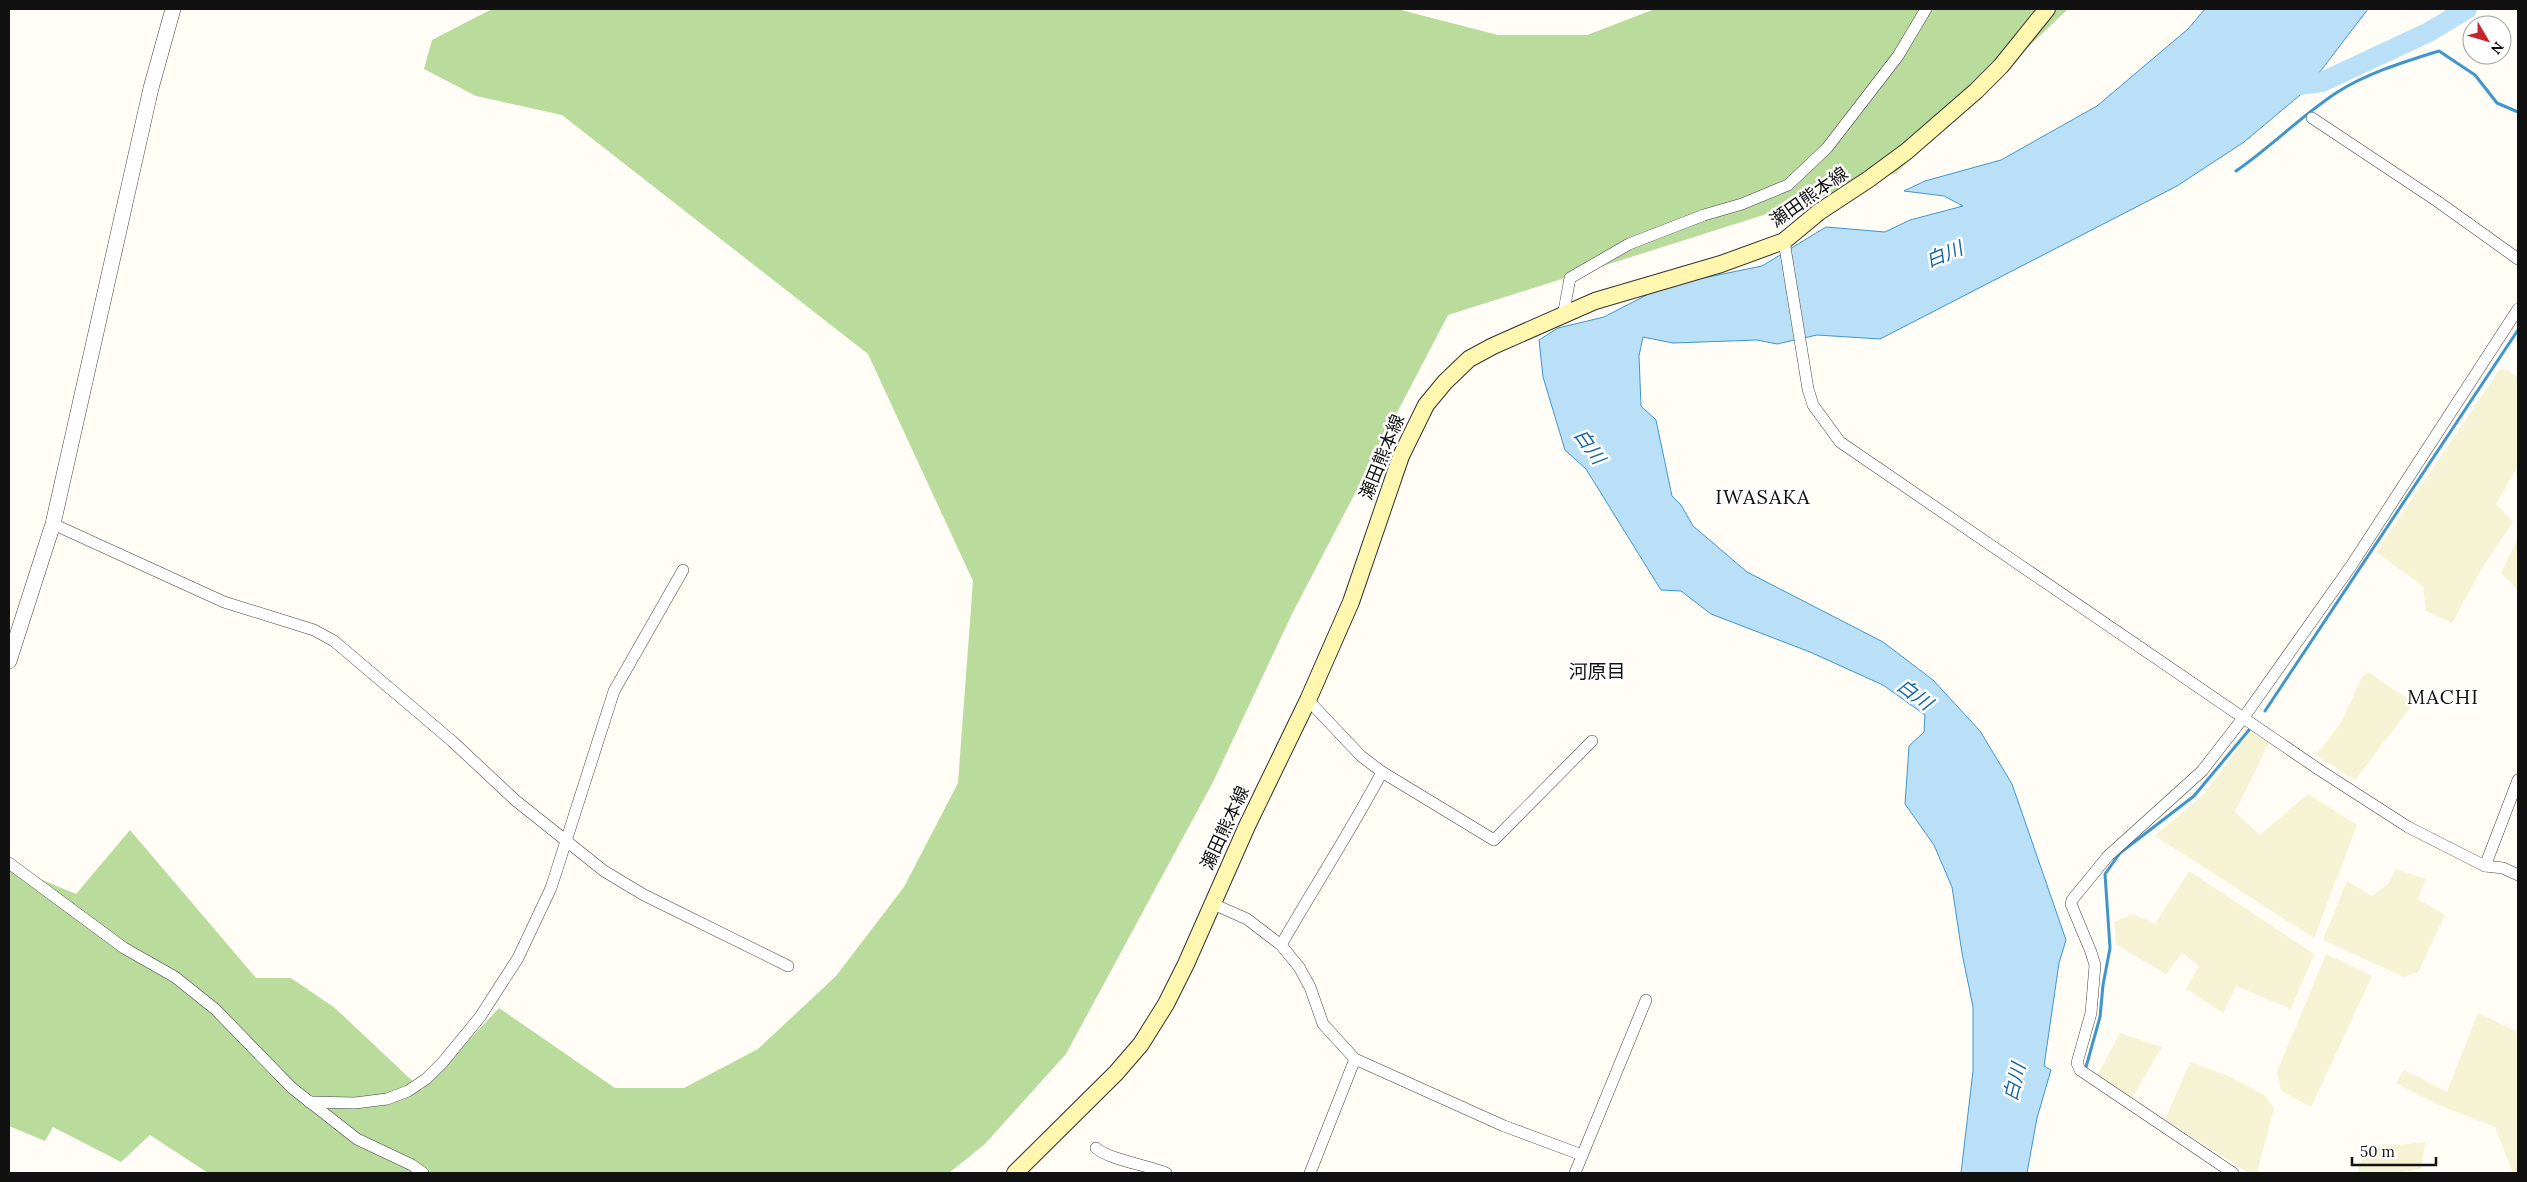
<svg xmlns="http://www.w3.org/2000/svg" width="2527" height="1182" font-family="Lora,'Noto Sans JP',serif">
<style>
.farmland{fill:#f6f3d4}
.forest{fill:#b9dc9c}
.water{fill:#b9e0f7;stroke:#3f96cf}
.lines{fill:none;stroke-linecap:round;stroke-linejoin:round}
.stream{stroke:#3f96cf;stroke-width:3}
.river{stroke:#b9e0f7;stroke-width:20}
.minor-casing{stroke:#444;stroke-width:12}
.tertiary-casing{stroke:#444;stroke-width:16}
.secondary-casing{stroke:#333;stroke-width:18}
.minor{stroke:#fff;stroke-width:11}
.tertiary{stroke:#fff;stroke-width:15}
.secondary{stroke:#fff6b0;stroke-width:16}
.labels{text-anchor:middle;stroke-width:5;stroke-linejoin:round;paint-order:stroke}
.street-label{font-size:18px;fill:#111;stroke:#fff}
.water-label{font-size:19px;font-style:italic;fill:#1768a6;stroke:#fff}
.neighbourhood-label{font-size:19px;fill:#111;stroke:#fff}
.quarter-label{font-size:20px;letter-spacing:1px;fill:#111;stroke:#fff}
</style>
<rect width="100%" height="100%" fill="#fffdf5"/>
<g class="farmland">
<path d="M2500 369 2509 371 2518 378V466L2496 504 2513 522 2482 568 2452 623 2426 611 2423 586 2376 552Z"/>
<path d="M2518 538V590L2501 573Z"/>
<path d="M2368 672 2414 703 2355 780 2316 755 2341 723 2362 677Z"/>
<path d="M2250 732 2269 743 2235 812 2260 835 2308 794 2357 825 2314 938 2155 836 2205 793Z"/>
<path d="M2396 869 2426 879 2418 899 2445 915 2418 972 2404 977 2323 940 2347 881 2372 896 2388 884Z"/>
<path d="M2189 871 2314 954 2291 1009 2236 986 2223 1013 2186 989 2199 966 2182 953 2166 974 2116 945 2114 922 2133 914 2155 924Z"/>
<path d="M2326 954 2372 976 2311 1107 2281 1091 2277 1072Z"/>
<path d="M2478 1013 2518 1032V1173H2513L2495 1127 2441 1106 2396 1083 2404 1070 2447 1092Z"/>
<path d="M2120 1033 2162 1047 2132 1098 2097 1076Z"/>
<path d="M2190 1062 2228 1076 2264 1095 2274 1108 2257 1173H2249L2165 1120Z"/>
<path d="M2425 1142 2421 1169 2396 1173H2357L2365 1148Z"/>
</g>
<path class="forest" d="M492 9H1397L1498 35H1587L1655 9H2068L1896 173 1448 315 1292 614 1213 782 1066 1054 985 1144 949 1173H208L150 1135 121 1162 53 1127 45 1141 9 1126V866L76 894 130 830 256 978H291L335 1008 422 1090 499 1008 615 1088H684L758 1049 836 976 904 887 958 783 973 581 868 354 562 115 476 96 424 69 432 40Z"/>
<path class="water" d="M2205 9H2368L2306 90 2244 142 2177 186 1880 339 1817 335 1777 344 1757 340 1673 343 1643 337 1639 356 1641 406 1656 420 1672 496 1681 505 1693 526 1747 572 1883 642 1933 680 1980 731 2012 784 2066 940 2059 963 2044 1066 2051 1070 2037 1118 2027 1173H1961L1973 1071V1007L1962 953 1952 887 1934 845 1905 804 1909 746 1924 732 1925 715 1883 685 1810 652 1711 614 1681 591 1661 590 1586 469 1565 450 1543 377 1539 340 1558 328 1604 317 1664 286 1762 266 1826 227 1885 232 1910 220 1963 206 1944 196 1904 191 1925 181 2001 160 2097 106 2188 29Z"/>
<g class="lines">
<g class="stream">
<path d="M2236 171C2271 147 2301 116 2336 93 2367 73 2404 62 2439 51L2475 75 2497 103 2518 112"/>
<path d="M2265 711 2518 330"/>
<path d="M2086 1067 2100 1017 2103 985 2110 948 2105 874 2120 853 2194 796 2249 730"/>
</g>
<path class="river" d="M2284 87 2322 82 2429 32 2467 9"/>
<defs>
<g id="minor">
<path d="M2312 118 2437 201 2518 259"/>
<path d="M1784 241 1808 389 1813 405 1840 442 2318 769 2408 827 2485 866 2503 868 2518 875"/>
<path d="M1563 316 1570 278 1629 244 1704 215 1742 204 1788 185 1827 148 1898 56 1926 9"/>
<path d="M53 524 224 602 314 630 334 641 452 741 515 800 604 871 644 895 788 966"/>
<path d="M1308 700 1361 756 1382 772 1494 840 1592 741"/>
<path d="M9 863 124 948 175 977 215 1009 292 1088 357 1139 412 1165 423 1173"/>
<path d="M2485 866 2518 780"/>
<path d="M1213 904 1247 919 1281 945 1299 967 1310 987 1323 1024 1355 1059 1504 1126 1582 1155"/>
<path d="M1281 945C1314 887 1351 831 1382 772"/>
<path d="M309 1102 355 1103 387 1099 408 1091 426 1079 443 1062 480 1017 518 958 551 888 614 691 683 570"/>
<path d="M1096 1148C1110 1160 1147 1165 1166 1173"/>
<path d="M1310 1173 1355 1059"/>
<path d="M1575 1173 1646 1000"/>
<path d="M2233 1173 2080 1070 2077 1063 2091 1013 2095 965 2091 952 2071 904 2072 900 2108 856 2202 771 2244 717 2351 566 2518 309"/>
</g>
<path id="tertiary" d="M9 661 53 524 151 88 173 9"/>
<path id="secondary" d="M1015 1173 1116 1073 1141 1044 1166 1004 1186 964 1247 826 1308 700 1351 602 1401 456 1426 405 1445 382 1469 359 1493 346 1595 301 1721 264 1784 241 1819 212 1869 179 1907 151 1976 91 2001 66 2047 9"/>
</defs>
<use href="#minor" class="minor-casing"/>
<use href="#tertiary" class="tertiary-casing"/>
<use href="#secondary" class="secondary-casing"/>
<use href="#minor" class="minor"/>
<use href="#tertiary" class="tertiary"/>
<use href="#secondary" class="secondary"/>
</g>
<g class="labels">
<g class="street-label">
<text transform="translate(1809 197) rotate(-35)" y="6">瀬田熊本線</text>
<text transform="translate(1382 457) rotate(-68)" y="6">瀬田熊本線</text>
<text transform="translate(1225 828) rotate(-65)" y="6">瀬田熊本線</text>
</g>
<g class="water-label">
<text transform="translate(1944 254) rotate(-22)" y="7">白川</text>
<text transform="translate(1590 446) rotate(55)" y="7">白川</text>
<text transform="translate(1915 694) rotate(37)" y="7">白川</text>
<text transform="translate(2014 1082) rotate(-76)" y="7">白川</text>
</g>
<g class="neighbourhood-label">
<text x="1597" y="678">河原目</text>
</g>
<g class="quarter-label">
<text x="1763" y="504">IWASAKA</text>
<text x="2443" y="704">MACHI</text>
</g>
</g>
<rect width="2527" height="1182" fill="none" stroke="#111111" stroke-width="20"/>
<g transform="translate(2487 40) rotate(128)"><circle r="24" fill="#ffffff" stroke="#a0a0a0"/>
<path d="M0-4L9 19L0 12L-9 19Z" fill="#c4262e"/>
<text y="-8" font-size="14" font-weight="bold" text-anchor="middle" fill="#111111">N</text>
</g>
<path d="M2352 1157v8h84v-8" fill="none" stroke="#111111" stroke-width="2.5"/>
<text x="2360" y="1157" font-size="15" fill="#111111" stroke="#ffffff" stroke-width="4" paint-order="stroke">50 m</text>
</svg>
